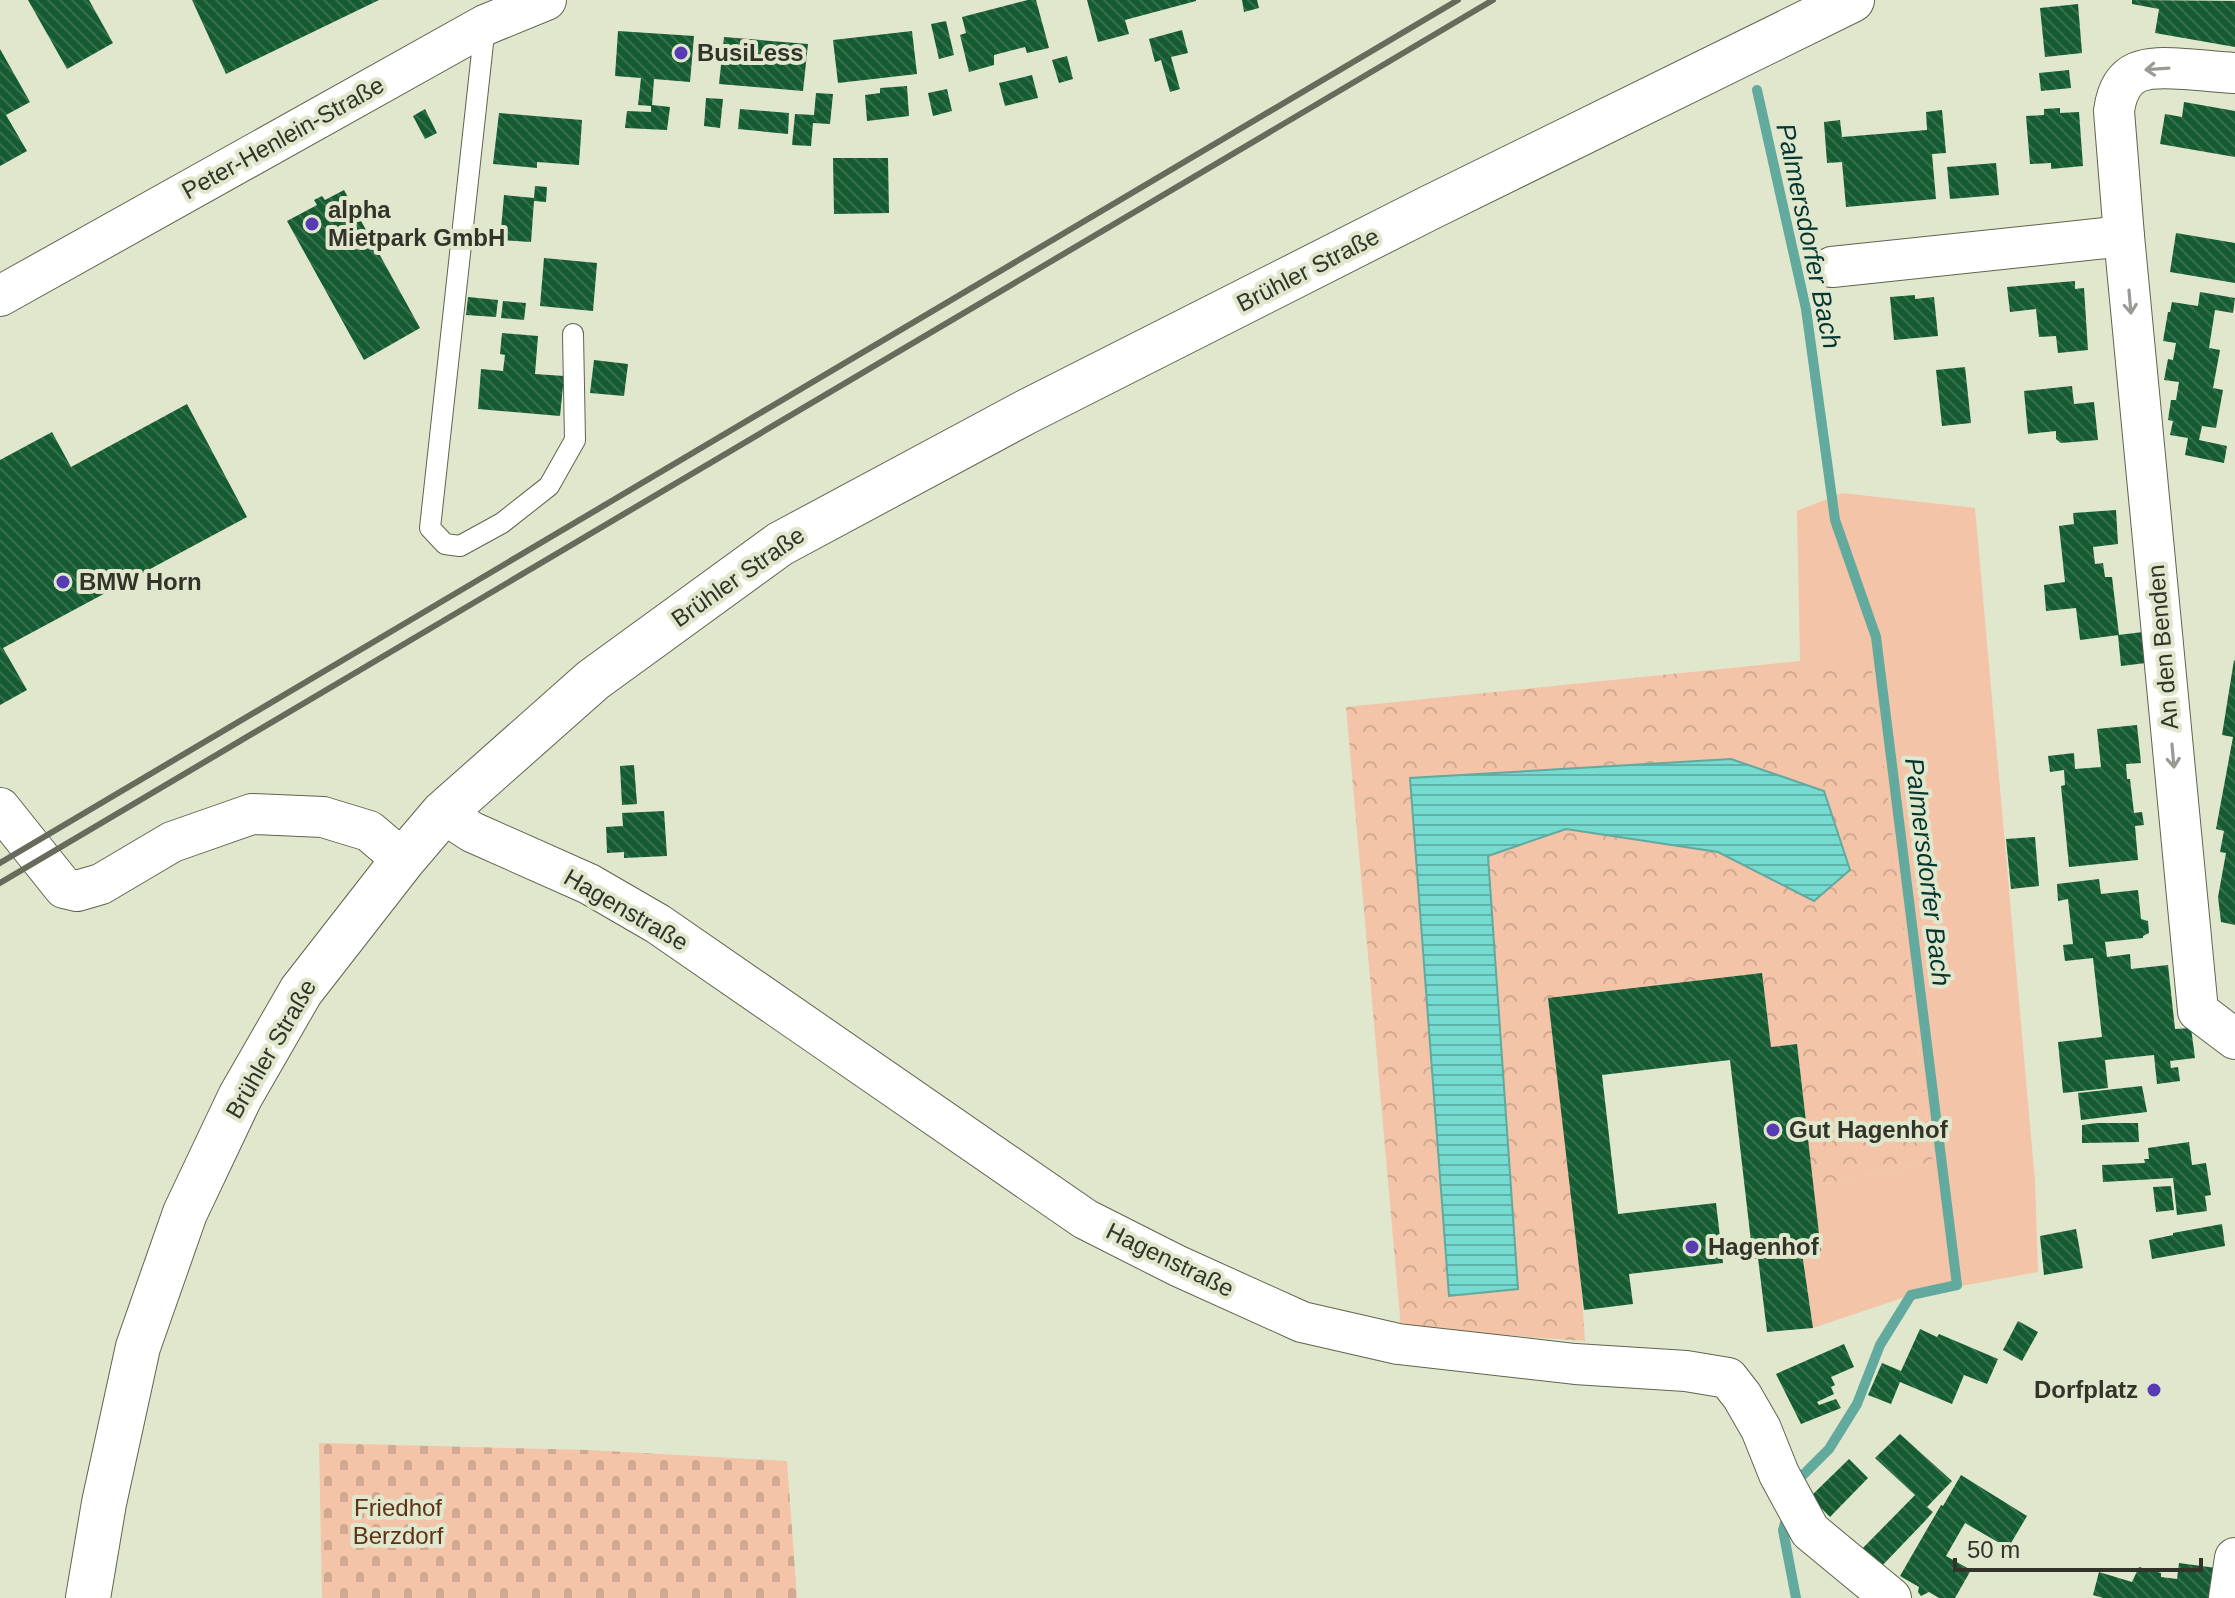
<svg xmlns="http://www.w3.org/2000/svg" width="2235" height="1598" font-family="Arial,sans-serif">
<style>
.grass{fill:#f3c4a8}
.forest{fill:url(#forest-crowns);fill-rule:evenodd}
.cemetery{fill:url(#cemetery-stones)}
.water{fill:url(#water-rules);stroke:#62a99e;stroke-width:2}
.lines{fill:none;stroke-linecap:round;stroke-linejoin:round}
.stream{stroke:#62a99e;stroke-width:10}
.building{fill:url(#building-back-hatch)}
.service-casing{stroke:#5f644e;stroke-width:22}
.minor-casing{stroke:#5f644e;stroke-width:42}
.secondary-casing{stroke:#5f644e;stroke-width:46}
.service{stroke:#fff;stroke-width:20}
.minor{stroke:#fff;stroke-width:40}
.secondary{stroke:#fff;stroke-width:44}
.rail{stroke:#676b5c;stroke-width:6}
.oneway{stroke:#989a94}
.poi-dot{fill:#563bb3;stroke:#e0e7cd;stroke-width:3}
.labels{text-anchor:middle;stroke-width:8;stroke-linejoin:round;paint-order:stroke}
.poi-label{font-size:24px;font-weight:bold;fill:#32342a;stroke:#e0e7cd;text-anchor:start}
.street-label{font-size:24px;fill:#32342a;stroke:#e0e7cd}
.park-label{font-size:24px;fill:#5e3214;stroke:#e0e7cd}
.water-label{font-size:26px;font-style:italic;fill:#023631;stroke:#e0e7cd}
</style>
<defs>
<pattern id="forest-crowns" width="20" height="18" patternUnits="userSpaceOnUse" patternTransform="scale(2)"><rect width="20" height="18" fill="#f3c4a8"/><path d="M2 6a3 3 0 1 1 6 0M12 15a3 3 0 1 1 6 0" fill="none" stroke="#d1a991"/></pattern>
<pattern id="cemetery-stones" width="16" height="16" patternUnits="userSpaceOnUse" patternTransform="scale(2)"><rect width="16" height="16" fill="#f3c4a8"/><path d="M2 7V4a2 2 0 0 1 4 0v3zM10 15v-3a2 2 0 0 1 4 0v3z" fill="#d1a991"/></pattern>
<pattern id="water-rules" width="6" height="5" patternUnits="userSpaceOnUse" patternTransform="scale(2)"><rect width="6" height="5" fill="#76dbd0"/><path d="M0 2.5h6" fill="none" stroke="#61b2a9"/></pattern>
<pattern id="building-back-hatch" width="6" height="6" patternUnits="userSpaceOnUse" patternTransform="scale(2)"><rect width="6" height="6" fill="#155c32"/><path d="M-1 5l2 2M0 0l6 6M5-1l2 2" fill="none" stroke="#38704e"/></pattern>
</defs>
<rect width="100%" height="100%" fill="#e0e7cd"/>
<path class="grass" d="M1842 493 1975 508 2035 1181 2038 1272 1911 1295 1813 1328 1802 1253 1821 1250 1813 1186 1933 1162 1871 662 1800 661 1797 511Z"/>
<path class="forest" d="M1800 661H1871L1933 1162 1813 1186 1797 1044 1771 1047 1548 998 1580 1266 1585 1341 1401 1328 1346 707ZM1411 778 1850 870 1814 901 1718 852 1566 829 1488 855 1518 1288Z"/>
<path class="cemetery" d="M319 1443 588 1450 787 1461 797 1598H322Z"/>
<path class="water" d="M1731 759 1824 791 1850 870 1814 901 1718 852 1566 829 1488 856 1518 1289 1449 1296 1410 778Z"/>
<g class="lines">
<g class="stream">
<path d="M1757 90 1806 309 1835 520 1876 637 1957 1285 1911 1295 1880 1345 1857 1404 1829 1449 1798 1480 1796 1485"/>
<path d="M1787 1516 1783 1530 1796 1598"/>
</g>
</g>
<g class="building">
<path d="M28 0H89L113 43 67 69Z"/>
<path d="M192 0H379L226 74Z"/>
<path d="M1028 0H1036L1049 48 1027 53 1025 47 994 55V65L969 72 960 35 966 33 962 17Z"/>
<path d="M1087 0H1196V1L1125 20 1129 34 1098 42Z"/>
<path d="M1242 0H1257L1259 8 1244 12Z"/>
<path d="M2132 0 2235 1V47L2155 33 2159 9 2132 4Z"/>
<path d="M2078 4 2082 53 2045 57 2040 8Z"/>
<path d="M946 21 954 55 939 59 931 24Z"/>
<path d="M1182 30 1188 53 1171 57 1180 89 1170 92 1161 60 1155 62 1149 39Z"/>
<path d="M618 31 694 36 690 82 654 79 652 105 670 107 667 130 625 128 627 111 651 112V106L638 105 641 78 615 76Z"/>
<path d="M912 31 917 74 838 83 833 40Z"/>
<path d="M724 37 808 44 803 91 719 84Z"/>
<path d="M0 49 30 102 6 115 27 151 0 166Z"/>
<path d="M1067 56 1073 79 1059 83 1052 60Z"/>
<path d="M2069 70 2071 88 2041 91 2039 73Z"/>
<path d="M1032 75 1038 98 1005 106 999 83Z"/>
<path d="M907 86 909 116 867 121 865 95 880 93V88Z"/>
<path d="M947 89 952 111 933 116 928 93Z"/>
<path d="M816 93 833 94 830 124 813 123 811 146 792 145 795 114 814 115Z"/>
<path d="M706 98 723 99 720 128 704 126Z"/>
<path d="M2184 102 2235 111V157L2160 144 2165 114 2182 117Z"/>
<path d="M2060 108V113L2079 112 2083 166 2051 169V163L2030 164 2026 116 2044 115V109Z"/>
<path d="M425 109 437 133 425 139 413 116Z"/>
<path d="M740 109 789 113 788 134 738 129Z"/>
<path d="M1942 110 1946 153 1932 154 1936 199 1846 207 1842 162 1827 163 1824 122 1840 120 1842 137 1927 130 1926 112Z"/>
<path d="M499 113 582 120 579 165 537 162V168L493 164Z"/>
<path d="M833 158H888L889 213 834 214Z"/>
<path d="M1996 163 1999 195 1950 199 1947 167Z"/>
<path d="M535 186 547 187 546 202 534 201 531 242 500 240 504 195 534 198Z"/>
<path d="M344 190 420 328 364 360 287 221 317 205 314 200 322 196 325 200Z"/>
<path d="M2176 233 2235 243V283L2170 272Z"/>
<path d="M544 258 597 263 593 311 540 306Z"/>
<path d="M2075 281V289L2084 288 2088 350 2058 353 2056 336 2039 337 2036 309 2010 312 2007 287Z"/>
<path d="M2200 292 2235 298 2233 313 2215 310 2209 348 2220 350 2213 388 2223 390 2216 428 2202 426 2199 440 2227 446 2224 463 2185 455 2188 438 2170 435 2173 421 2168 420 2171 400H2176L2179 382 2164 380 2168 359 2173 360 2176 343 2163 341 2168 312H2170L2172 302 2198 306Z"/>
<path d="M1915 295V299L1934 297 1938 336 1894 340 1890 297Z"/>
<path d="M468 297 498 300 496 317 466 315Z"/>
<path d="M503 301 526 303 524 320 501 318Z"/>
<path d="M502 333 538 336 535 374 564 376 560 416 478 409 481 369 503 371 505 355 500 354Z"/>
<path d="M594 360 628 364 624 396 590 393Z"/>
<path d="M1965 367 1971 423 1942 426 1936 370Z"/>
<path d="M2072 386 2074 404 2094 402 2098 440 2061 443 2056 439V431L2028 434 2024 391Z"/>
<path d="M187 404 247 517 3 648 27 690 0 705V460L52 432 71 467Z"/>
<path d="M2116 510 2118 544 2093 547 2095 564 2103 563 2105 577H2112L2119 635 2080 640 2076 608 2046 611 2044 585 2065 582 2059 526 2074 524 2073 513Z"/>
<path d="M2143 632 2146 663 2121 666 2118 635Z"/>
<path d="M2234 660 2235 661V925L2221 922 2218 897 2226 853 2220 852 2224 831 2216 829 2233 737 2222 735Z"/>
<path d="M2137 725 2141 763 2126 764 2127 779H2130L2134 813 2142 812 2144 825 2135 826 2138 860 2069 867 2061 786 2065 785 2064 770 2050 772 2048 756 2074 753 2075 769 2101 767 2097 729Z"/>
<path d="M634 765 637 804 622 805 620 766Z"/>
<path d="M664 811 667 856 624 858V852L607 853 606 827 623 826 622 813Z"/>
<path d="M2035 837 2039 886 2011 889 2006 839Z"/>
<path d="M2099 879 2101 894 2138 890 2141 919 2148 921 2149 933 2143 936V938L2105 942 2107 957 2130 954 2131 969 2168 965 2175 1029 2191 1028 2195 1058 2170 1061 2171 1068 2178 1067 2180 1081 2157 1084 2154 1055 2105 1060 2108 1088 2063 1093 2058 1042 2102 1037 2093 958 2065 961 2063 945 2073 944 2068 899 2058 901 2057 884Z"/>
<path d="M1762 973 1771 1047 1797 1044 1821 1251 1802 1253 1813 1328 1767 1332 1758 1258 1753 1259 1730 1060 1602 1075 1618 1214 1716 1203 1723 1263 1629 1274 1633 1304 1584 1310 1548 998Z"/>
<path d="M2142 1086 2147 1112 2081 1120 2078 1093Z"/>
<path d="M2097 1123H2138L2139 1142 2082 1143V1125Z"/>
<path d="M2189 1142 2192 1165 2206 1163 2211 1195 2205 1196 2207 1211 2177 1215 2173 1178 2103 1182 2102 1165 2145 1163 2144 1159H2149L2148 1148Z"/>
<path d="M2171 1186 2174 1210 2156 1212 2153 1187Z"/>
<path d="M2222 1224 2225 1246 2152 1259 2149 1240 2173 1235V1233Z"/>
<path d="M2076 1229 2083 1268 2044 1275 2040 1236Z"/>
<path d="M2018 1321 2038 1332 2022 1361 2003 1350Z"/>
<path d="M1920 1329 1937 1337 1939 1334 1998 1359 1987 1384 1964 1375 1952 1404 1900 1382 1891 1404 1868 1395 1882 1363 1901 1371Z"/>
<path d="M1844 1344 1854 1367 1831 1377 1835 1385 1831 1387 1834 1394 1817 1402 1819 1405 1836 1399 1841 1408 1801 1424 1776 1374Z"/>
<path d="M1900 1434 1952 1481 1927 1507 1933 1512 1924 1522 1878 1570 1859 1552 1915 1495 1875 1458Z"/>
<path d="M1849 1459 1868 1478 1830 1517 1810 1497Z"/>
<path d="M1961 1475 2027 1516 2008 1548 1965 1523 1946 1556 1971 1570 1955 1598H1939L1929 1592 1921 1596 1918 1592 1919 1587 1900 1576 1941 1505 1943 1506Z"/>
<path d="M2179 1563 2216 1568 2212 1598H2103L2093 1595 2099 1572 2132 1582 2139 1567 2161 1573V1577L2177 1579Z"/>
</g>
<g class="lines">
<defs>
<path id="service" d="M485 25 430 528 445 544 460 546 502 523 549 486 575 440 573 334"/>
<g id="minor">
<path d="M2235 73C2218 72 2201 70 2184 69 2146 66 2120 67 2114 111L2124 236 2198 1011 2235 1039"/>
<path d="M1832 267 2124 236"/>
<path d="M0 296 485 25 546 0"/>
<path d="M0 808 64 888 77 891 101 884 172 842 252 814 323 817 369 831 403 860"/>
<path d="M443 813 472 832 589 884 658 924 1085 1219 1178 1266 1302 1322 1398 1344 1575 1364 1686 1371 1728 1378 1742 1396 1761 1429 1779 1474 1810 1531 1891 1598"/>
<path d="M2229 1598 2235 1558"/>
</g>
<path id="secondary" d="M88 1598 104 1503 138 1347 185 1213 240 1097 301 991 403 860 443 813 593 680 780 544 1026 412 1429 208 1852 0"/>
</defs>
<use href="#service" class="service-casing"/>
<use href="#minor" class="minor-casing"/>
<use href="#secondary" class="secondary-casing"/>
<use href="#service" class="service"/>
<use href="#minor" class="minor"/>
<use href="#secondary" class="secondary"/>
<g class="rail">
<path d="M0 863 1458 0"/>
<path d="M0 883 1493 0"/>
</g>
</g>
<defs><path id="oneway-shaft" d="M-6 0H5M1.5-3L5.5 0L1.5 3" fill="none" stroke-width="1.6" stroke-linecap="round" stroke-linejoin="round" transform="scale(2)"/></defs>
<g class="oneway">
<use href="#oneway-shaft" transform="translate(2157 69) rotate(176)"/>
<use href="#oneway-shaft" transform="translate(2130 302) rotate(85)"/>
<use href="#oneway-shaft" transform="translate(2173 756) rotate(85)"/>
</g>
<g class="poi-dot">
<circle cx="681" cy="53" r="8"/>
<circle cx="312" cy="224" r="8"/>
<circle cx="63" cy="582" r="8"/>
<circle cx="1773" cy="1130" r="8"/>
<circle cx="1692" cy="1247" r="8"/>
<circle cx="2154" cy="1390" r="8"/>
</g>
<g class="labels">
<g class="poi-label">
<text x="697" y="61">BusiLess</text>
<text x="328" y="218">alpha<tspan x="328" dy="28">Mietpark GmbH</tspan></text>
<text x="79" y="590">BMW Horn</text>
<text x="1789" y="1138">Gut Hagenhof</text>
<text x="1708" y="1255">Hagenhof</text>
<text x="2138" y="1398" text-anchor="end">Dorfplatz</text>
</g>
<g class="street-label">
<text transform="translate(283 138) rotate(-29)" y="8">Peter-Henlein-Straße</text>
<text transform="translate(1308 270) rotate(-27)" y="8">Brühler Straße</text>
<text transform="translate(738 577) rotate(-35)" y="8">Brühler Straße</text>
<text transform="translate(2163 647) rotate(-95)" y="8">An den Benden</text>
<text transform="translate(626 910) rotate(30)" y="8">Hagenstraße</text>
<text transform="translate(271 1049) rotate(-60)" y="8">Brühler Straße</text>
<text transform="translate(1170 1260) rotate(26)" y="8">Hagenstraße</text>
</g>
<g class="park-label">
<text x="398" y="1516">Friedhof<tspan x="398" dy="28">Berzdorf</tspan></text>
</g>
<g class="water-label">
<text transform="translate(1809 236) rotate(78)" y="9">Palmersdorfer Bach</text>
<text transform="translate(1928 872) rotate(83)" y="9">Palmersdorfer Bach</text>
</g>
</g>
<path d="M1955 1558v12h246v-12" fill="none" stroke="#32342a" stroke-width="4"/>
<text x="1967" y="1558" font-size="24" fill="#32342a" stroke="#e0e7cd" stroke-width="6" paint-order="stroke">50 m</text>
</svg>
